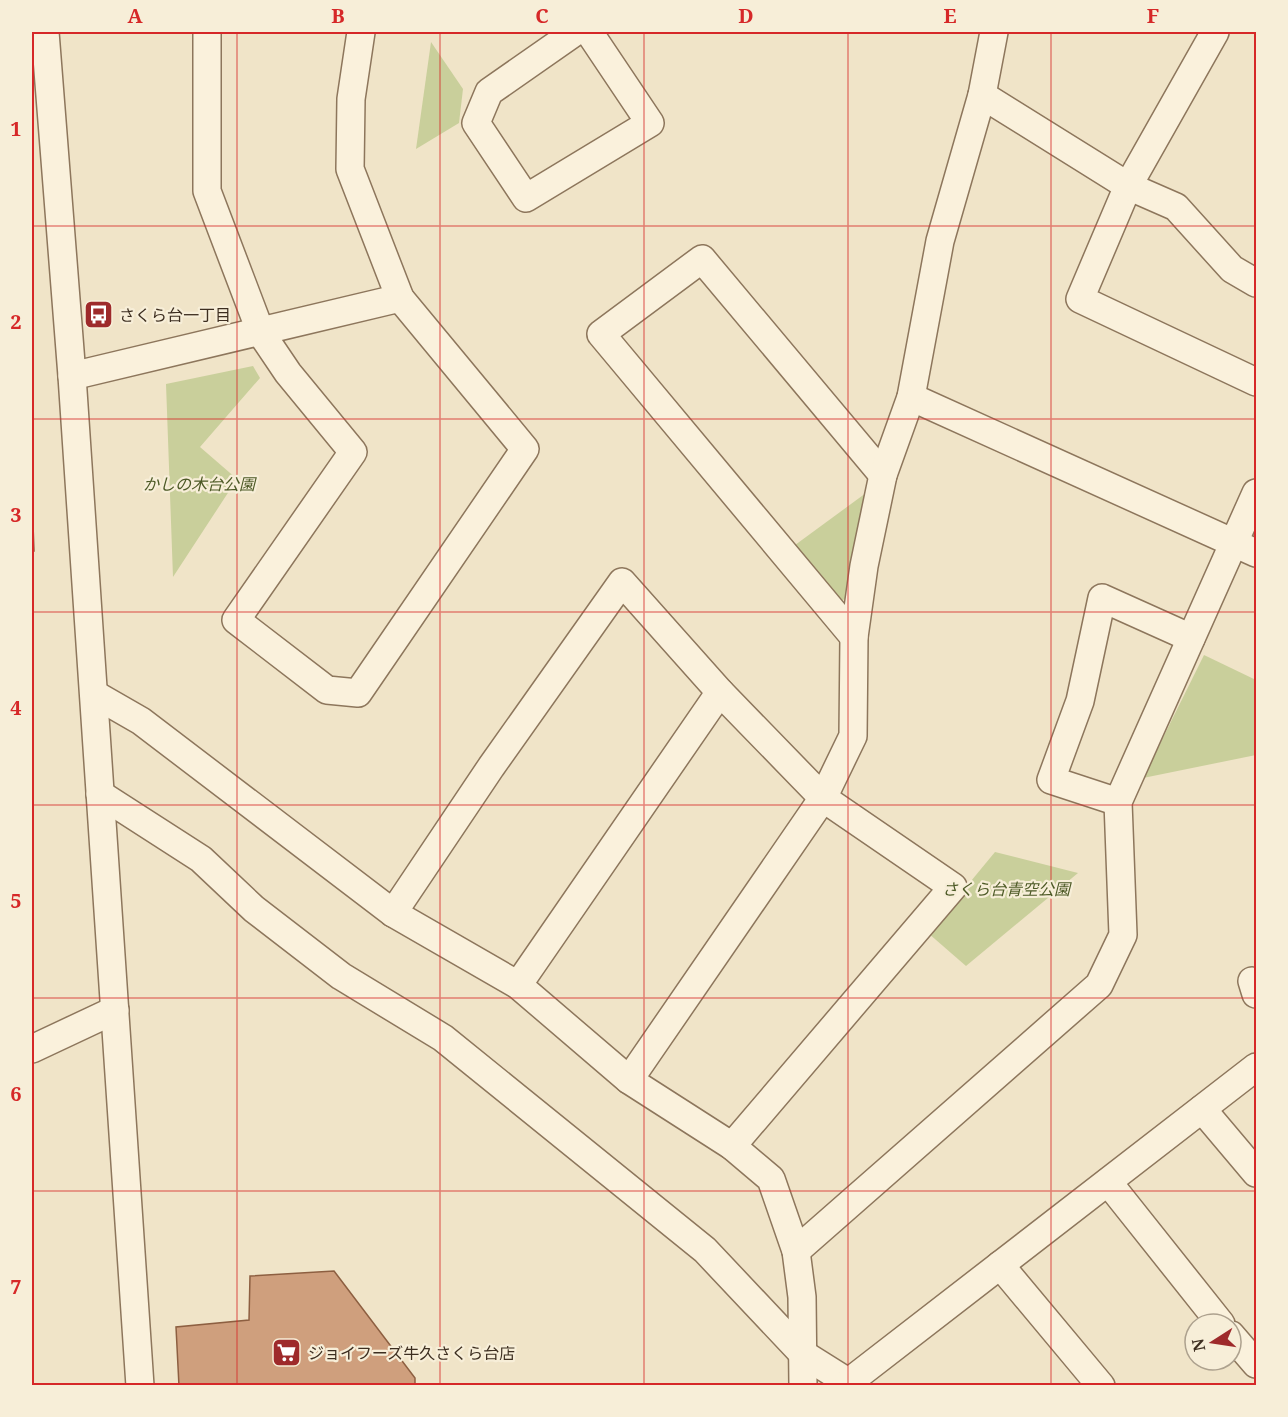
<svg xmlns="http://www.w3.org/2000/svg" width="1288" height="1417" font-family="'Noto Serif','Noto Sans JP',serif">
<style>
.green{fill:#c9cf9b}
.building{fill:#cf9f7d;stroke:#8d5f41;stroke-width:1.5}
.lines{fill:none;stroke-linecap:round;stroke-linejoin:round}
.minor-casing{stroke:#8d765c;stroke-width:30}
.minor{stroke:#faf1dc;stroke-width:27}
.grid{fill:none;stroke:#d62828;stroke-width:1.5;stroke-opacity:0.55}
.labels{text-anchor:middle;stroke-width:4.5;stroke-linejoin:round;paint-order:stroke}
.poi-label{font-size:16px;fill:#3d2e20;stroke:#f7eed8;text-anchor:start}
.park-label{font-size:16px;font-style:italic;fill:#4d5a26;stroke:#f7eed8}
.neatline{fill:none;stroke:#d62828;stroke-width:2}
.grid-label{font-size:20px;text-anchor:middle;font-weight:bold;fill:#d62828}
</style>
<rect width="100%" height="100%" fill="#f0e4c8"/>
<g class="green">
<path d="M431 42 463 89 459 123 416 149Z"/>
<path d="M253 366 260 378 200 447 237 479 173 577 166 384Z"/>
<path d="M866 493 848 597 836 604 791 548Z"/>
<path d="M1204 655 1256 680V755L1143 778Z"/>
<path d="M995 852 1078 873 966 966 928 933Z"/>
</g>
<g class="building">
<path d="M32 498 34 551H32Z"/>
<path d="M334 1271 415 1378V1386H179L176 1327 249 1320 250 1276Z"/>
</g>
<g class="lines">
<defs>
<g id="minor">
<path d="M45 32 72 376 140 1386"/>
<path d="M207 32V191L261 333 288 373 353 452 236 620 327 690 358 693 525 449 400 298 350 169 351 99 361 32"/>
<path d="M575 32 489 92 476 123 526 198 650 123 589 32"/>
<path d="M1215 32 1128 186 1080 299 1256 382"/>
<path d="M982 95 1128 186 1176 207 1232 269 1256 283"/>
<path d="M72 376 400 298"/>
<path d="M911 397 1256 553"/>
<path d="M854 637 601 334 702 259 883 475"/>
<path d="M94 694 141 721 393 913 518 985 629 1080 732 1146 771 1179 796 1251 802 1297 803 1386"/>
<path d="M100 794 201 859 254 909 341 976 443 1038 705 1250 803 1354 854 1386"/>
<path d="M1118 802 1051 780 1080 701 1102 598 1191 638"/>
<path d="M393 913 491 767 622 582 720 692 823 798 953 887 732 1146"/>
<path d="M1252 981 1256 994"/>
<path d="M518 985 720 692"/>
<path d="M32 1049 115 1010"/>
<path d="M629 1080 823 798 853 736 854 637 864 566 883 475 911 397 940 241 982 95 994 32"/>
<path d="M1202 1109 1256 1173"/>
<path d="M1108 1182 1221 1324"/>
<path d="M796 1251 1099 985 1123 935 1118 802 1256 493"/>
<path d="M1000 1265 1101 1386"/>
<path d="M1231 1335 1256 1364"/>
<path d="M849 1382 1256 1067"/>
</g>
</defs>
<use href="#minor" class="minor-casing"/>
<use href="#minor" class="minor"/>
</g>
<path class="grid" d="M237 32V1386M440 32V1386M644 32V1386M848 32V1386M1051 32V1386M32 226H1256M32 419H1256M32 612H1256M32 805H1256M32 998H1256M32 1191H1256"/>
<defs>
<symbol id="bus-square" viewBox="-11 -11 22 22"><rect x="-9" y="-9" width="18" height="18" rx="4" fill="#9e2a2b" stroke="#f7eed8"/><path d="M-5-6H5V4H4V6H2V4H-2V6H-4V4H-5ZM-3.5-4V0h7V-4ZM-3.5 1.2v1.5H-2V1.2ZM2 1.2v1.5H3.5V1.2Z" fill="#fff"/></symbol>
<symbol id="supermarket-square" viewBox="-11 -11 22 22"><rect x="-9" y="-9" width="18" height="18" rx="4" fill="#9e2a2b" stroke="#f7eed8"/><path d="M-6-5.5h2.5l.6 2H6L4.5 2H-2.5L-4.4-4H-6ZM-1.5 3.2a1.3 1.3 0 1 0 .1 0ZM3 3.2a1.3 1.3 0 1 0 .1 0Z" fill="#fff"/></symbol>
</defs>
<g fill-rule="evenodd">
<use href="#bus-square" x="82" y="298" width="33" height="33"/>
<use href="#supermarket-square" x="270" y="1336" width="33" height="33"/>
</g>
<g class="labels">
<g class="poi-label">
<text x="119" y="321">さくら台一丁目</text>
<text x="308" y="1359">ジョイフーズ牛久さくら台店</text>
</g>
<g class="park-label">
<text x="199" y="490">かしの木台公園</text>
<text x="1006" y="895">さくら台青空公園</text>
</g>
</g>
<rect width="1288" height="1417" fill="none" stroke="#f7eed8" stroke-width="66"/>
<g transform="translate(1213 1342) rotate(258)"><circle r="28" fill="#f7eed8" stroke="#ada18e" stroke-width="1.5"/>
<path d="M0-4.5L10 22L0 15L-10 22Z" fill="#9e2a2b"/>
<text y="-9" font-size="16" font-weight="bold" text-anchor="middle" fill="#3d2e20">N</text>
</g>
<rect x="33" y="33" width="1222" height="1351" class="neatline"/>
<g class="grid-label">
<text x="135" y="23">A</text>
<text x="338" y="23">B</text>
<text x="542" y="23">C</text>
<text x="746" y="23">D</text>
<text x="950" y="23">E</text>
<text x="1153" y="23">F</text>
<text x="16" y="136">1</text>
<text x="16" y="329">2</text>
<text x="16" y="522">3</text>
<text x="16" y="715">4</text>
<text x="16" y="908">5</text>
<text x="16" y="1101">6</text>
<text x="16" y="1294">7</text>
</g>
</svg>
